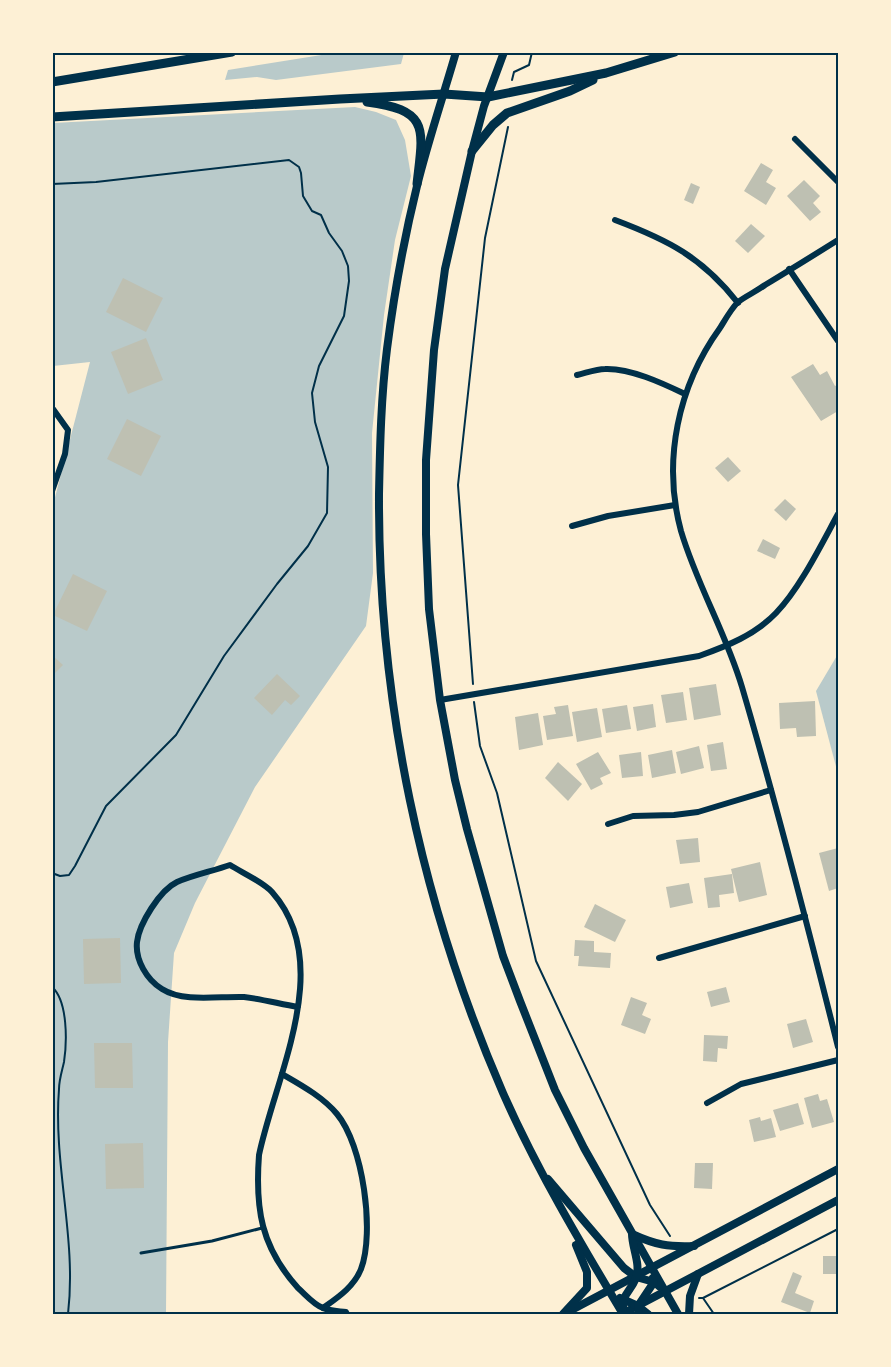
<svg xmlns="http://www.w3.org/2000/svg" width="891" height="1367" font-family="Montserrat,sans-serif">
<style>
.green{fill:#b9caca}
.building{fill:#bec0b2}
.lines{fill:none;stroke-linecap:round;stroke-linejoin:round}
.path{stroke:#003049;stroke-width:2}
.service{stroke:#003049;stroke-width:3}
.minor{stroke:#003049;stroke-width:6}
.tertiary{stroke:#003049;stroke-width:8}
.secondary{stroke:#003049;stroke-width:8}
.primary{stroke:#003049;stroke-width:9}
.neatline{fill:none;stroke:#003049;stroke-width:2}
</style>
<rect width="100%" height="100%" fill="#fdf0d5"/>
<g class="green">
<path d="M334 53H404L401 64 276 80 257 77 225 80 228 70Z"/>
<path d="M355 107 376 112 396 120 405 140 411 176 395 240 384 315 372 433 373 573 366 626 255 787 195 903 174 953 168 1042 166 1314H53L52 509 90 362 53 366V123Z"/>
<path d="M838 654V774L816 691Z"/>
</g>
<g class="building">
<path d="M761 163 773 170 766 182 776 188 766 205 744 191Z"/>
<path d="M804 180 820 196 813 203 821 212 810 221 787 196Z"/>
<path d="M691 183 700 187 693 204 684 200Z"/>
<path d="M751 224 765 236 748 253 735 241Z"/>
<path d="M123 278 163 298 146 332 106 312Z"/>
<path d="M146 338 163 380 128 394 111 352Z"/>
<path d="M813 364 820 375 827 371 835 386 837 385 838 387V411L821 421 791 377Z"/>
<path d="M127 419 161 436 141 476 107 459Z"/>
<path d="M728 457 741 471 728 482 715 468Z"/>
<path d="M785 499 796 509 786 521 774 510Z"/>
<path d="M763 539 780 548 775 559 757 551Z"/>
<path d="M73 574 107 591 87 631 53 615Z"/>
<path d="M52 655 63 665 52 676Z"/>
<path d="M277 674 300 696 291 705 285 700 272 715 254 698Z"/>
<path d="M716 684 721 715 694 720 689 688Z"/>
<path d="M683 692 687 720 666 723 661 695Z"/>
<path d="M815 701 816 736 797 737 796 728 780 729 779 703Z"/>
<path d="M653 704 656 727 637 731 633 707Z"/>
<path d="M568 705 573 736 547 740 543 716 556 714 554 707Z"/>
<path d="M627 705 631 729 606 733 602 709Z"/>
<path d="M597 708 602 737 577 742 572 712Z"/>
<path d="M538 713 543 745 519 750 515 717Z"/>
<path d="M723 742 727 769 711 771 707 745Z"/>
<path d="M699 746 704 768 681 774 676 752Z"/>
<path d="M672 750 676 773 652 778 648 755Z"/>
<path d="M598 752 611 773 600 778 603 784 591 790 576 764Z"/>
<path d="M641 752 643 776 622 778 619 755Z"/>
<path d="M558 762 582 784 568 801 545 778Z"/>
<path d="M698 838 700 862 680 864 676 840Z"/>
<path d="M838 848V888L829 891 819 853Z"/>
<path d="M760 862 767 895 739 902 731 869Z"/>
<path d="M732 874 734 893 719 895 720 907 708 908 704 878Z"/>
<path d="M689 883 693 903 670 908 666 887Z"/>
<path d="M595 904 626 920 615 942 584 927Z"/>
<path d="M120 938 121 983 84 984 83 939Z"/>
<path d="M575 940 594 941V952L611 953 610 968 578 966 579 956H574Z"/>
<path d="M726 987 730 1002 711 1007 707 992Z"/>
<path d="M631 997 647 1003 642 1015 651 1019 645 1034 621 1025Z"/>
<path d="M806 1019 813 1042 793 1048 787 1024Z"/>
<path d="M704 1035 728 1036 727 1049 718 1048 717 1062 703 1061Z"/>
<path d="M94 1043H132L133 1088H95Z"/>
<path d="M818 1094 820 1101 827 1099 834 1122 812 1128 804 1098Z"/>
<path d="M798 1103 804 1124 780 1131 773 1110Z"/>
<path d="M760 1117 761 1121 771 1118 776 1137 754 1142 749 1120Z"/>
<path d="M143 1143 144 1188 106 1189 105 1144Z"/>
<path d="M695 1163H713L712 1189 694 1188Z"/>
<rect x="823" y="1256" width="15" height="18"/>
<path d="M793 1272 802 1276 795 1293 814 1301 810 1313 781 1302Z"/>
</g>
<g class="lines">
<g class="path">
<path d="M512 80 514 72 529 65 532 52"/>
<path d="M52 184 96 182 289 160 299 167 301 173 303 196 312 211 321 215 329 233 342 251 348 266 349 281 344 316 319 366 312 393 315 422 328 467 327 513 308 546 277 584 224 656 176 735 106 806 75 866 69 875 60 876 52 873"/>
<path d="M473 684 458 485 485 238 508 127"/>
<path d="M474 702 480 746 497 793 536 961 650 1205 670 1236"/>
<path d="M52 987C68 1001 67 1042 64 1062 62 1071 59 1080 59 1089 53 1165 77 1239 68 1314"/>
<path d="M699 1298H703L714 1314"/>
<path d="M703 1298 838 1229"/>
</g>
<path class="service" d="M141 1253 212 1241 262 1228"/>
<g class="minor">
<path d="M795 139 838 182"/>
<path d="M615 220C668 240 702 257 738 303"/>
<path d="M838 240C814 255 790 270 765 285 757 291 746 296 738 302 731 309 725 320 720 328 678 386 662 461 681 531 697 585 726 633 742 687 777 806 808 927 838 1047"/>
<path d="M789 269 838 341"/>
<path d="M577 375C586 373 596 369 605 369 630 368 662 383 685 394"/>
<path d="M52 491 65 454 68 430 53 409"/>
<path d="M572 526 608 516 675 505"/>
<path d="M440 700 699 656C727 646 755 635 776 613 800 588 821 545 838 514"/>
<path d="M608 824 633 816 674 815 698 812 771 790"/>
<path d="M659 958 805 916"/>
<path d="M298 1007C280 1004 262 999 244 997 219 996 184 1003 162 989 147 980 135 960 137 942 139 924 160 890 177 882 193 875 213 871 230 865 241 872 263 882 272 892 336 964 275 1077 259 1155 255 1209 261 1247 298 1288 306 1295 313 1304 323 1308 330 1311 338 1311 346 1312L347 1314"/>
<path d="M282 1074C301 1085 323 1097 337 1114 363 1145 375 1232 361 1269 354 1287 337 1298 323 1308"/>
<path d="M707 1103 741 1084 838 1060"/>
</g>
<g class="tertiary">
<path d="M564 1314 838 1169"/>
<path d="M622 1314 838 1200"/>
</g>
<g class="secondary">
<path d="M456 52C443 97 428 141 417 186 404 239 394 294 387 349 381 397 380 446 379 494 378 701 421 904 503 1093 537 1170 580 1242 623 1314"/>
<path d="M504 52 484 106 472 151 445 269 434 350 426 460V534L429 609 440 700 455 780 467 829 503 956 520 1001 555 1090 584 1148 678 1314"/>
<path d="M548 1179 624 1268 636 1277 654 1282 660 1287"/>
<path d="M620 1298 638 1306 648 1314"/>
<path d="M563 1314 587 1288V1272L576 1245"/>
<path d="M623 1314C622 1291 629 1295 636 1278 641 1264 632 1248 632 1234 656 1245 668 1247 694 1246"/>
<path d="M639 1314 638 1306 654 1282 653 1278"/>
<path d="M689 1314 690 1296 698 1274"/>
</g>
<g class="primary">
<path d="M52 82 232 52"/>
<path d="M367 102C431 110 423 130 417 184"/>
<path d="M52 117 340 99 444 94 488 97 606 73 675 52"/>
<path d="M472 151 493 125 507 113 570 91 593 80"/>
</g>
</g>
<rect width="891" height="1367" fill="none" stroke="#fdf0d5" stroke-width="108"/>
<rect x="54" y="54" width="783" height="1259" class="neatline"/>
</svg>
